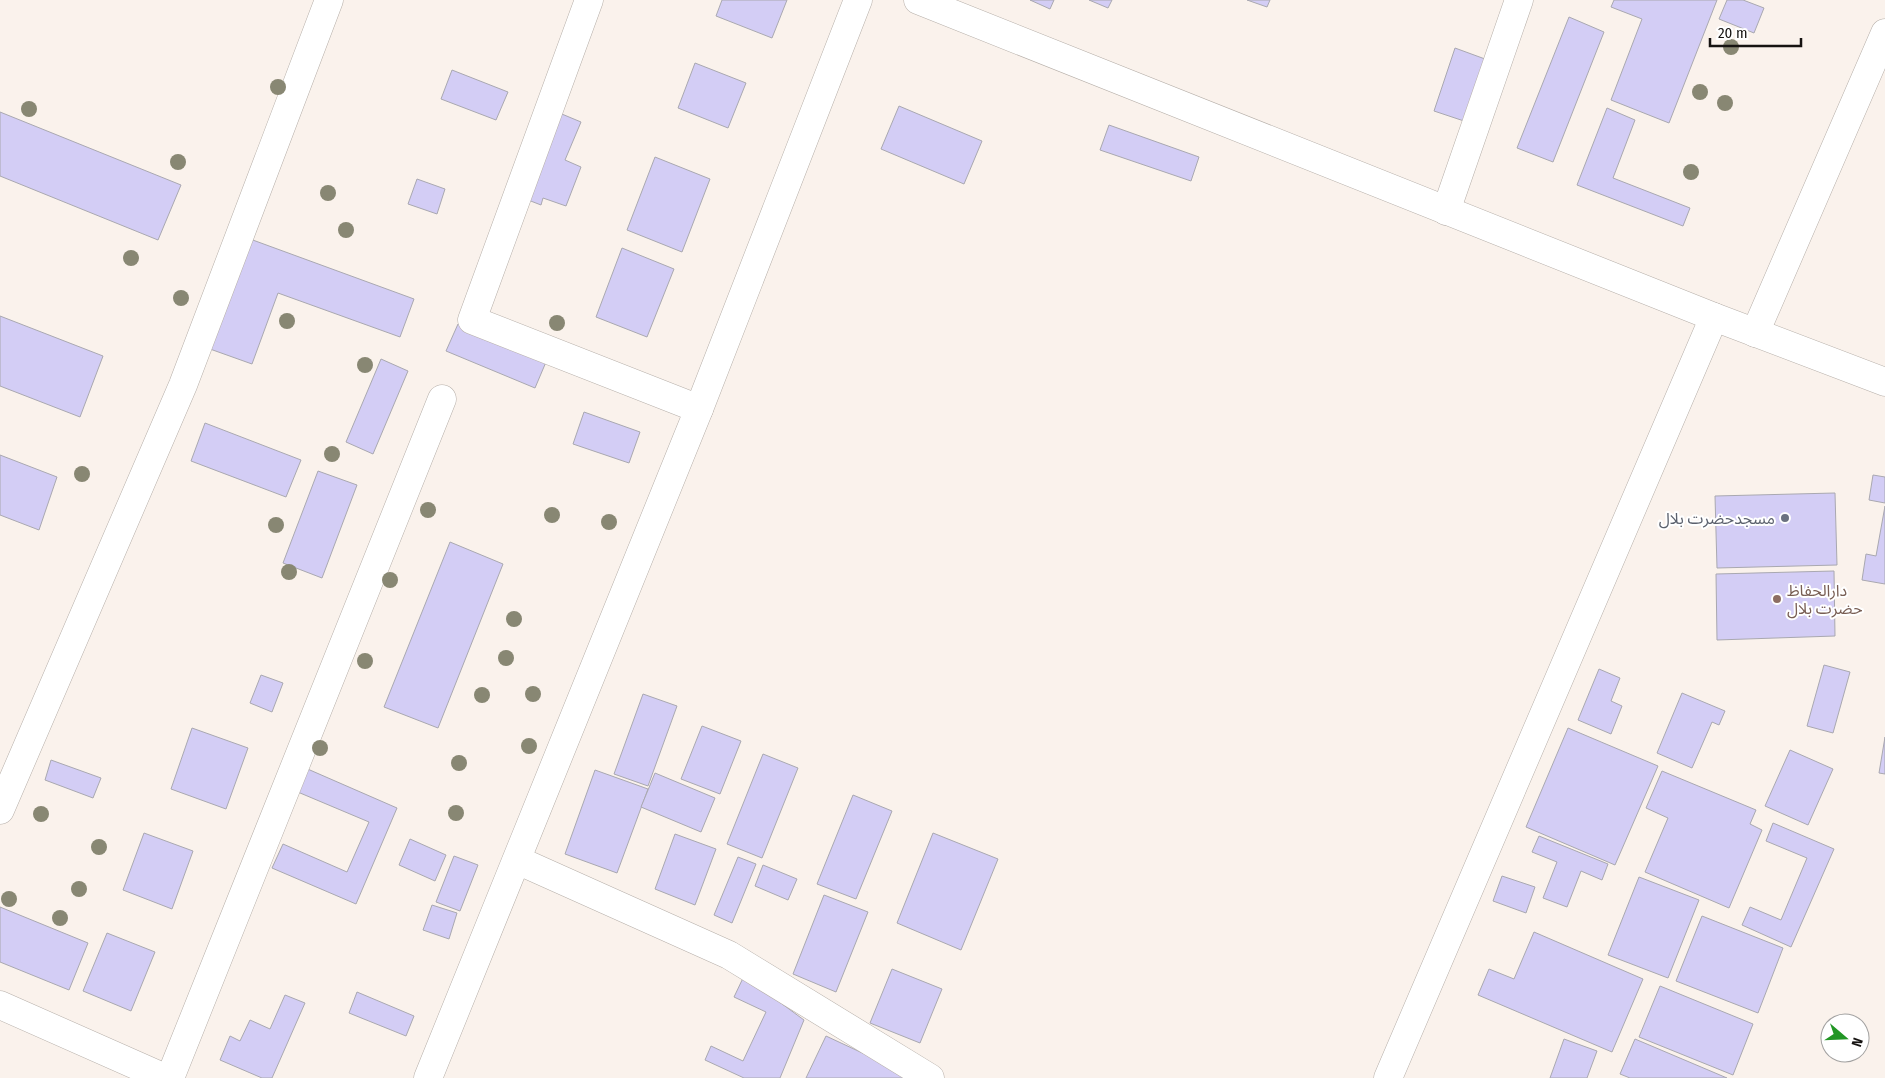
<svg xmlns="http://www.w3.org/2000/svg" width="1885" height="1078" font-family="'Fira Sans Condensed','Noto Sans Arabic',sans-serif">
<style>
.building{fill:#d3cdf5;stroke:#a9a8b0}
.lines{fill:none;stroke-linecap:round;stroke-linejoin:round}
.street-casing{stroke:#b6afa9;stroke-width:29}
.secondary-casing{stroke:#b6afa9;stroke-width:29}
.street{stroke:#fff;stroke-width:28}
.secondary{stroke:#fff;stroke-width:28}
.tree{fill:#888773}
.worship-dot{fill:#6b7280;stroke:#fff;stroke-width:2}
.education-dot{fill:#8d6e63;stroke:#fff;stroke-width:2}
.labels{text-anchor:middle;stroke-width:4;stroke-linejoin:round;paint-order:stroke}
.worship-label{font-size:16px;fill:#5b616d;stroke:#fff;text-anchor:end}
.education-label{font-size:16px;fill:#785e54;stroke:#fff;text-anchor:start}
</style>
<rect width="100%" height="100%" fill="#faf2ec"/>
<g class="building">
<path d="M722 0H787L772 38 716 16Z"/>
<path d="M1030 0H1054L1050 9Z"/>
<path d="M1089 0H1112L1108 8Z"/>
<path d="M1247 0H1270L1267 7Z"/>
<path d="M1614 0H1717L1669 123 1611 100 1642 19 1611 7Z"/>
<path d="M1727 0H1743L1764 8 1754 33 1719 19Z"/>
<path d="M1569 17 1604 32 1553 162 1517 148Z"/>
<path d="M1455 48 1485 59 1464 121 1434 111Z"/>
<path d="M695 63 746 83 728 128 678 108Z"/>
<path d="M452 70 508 92 496 120 441 99Z"/>
<path d="M899 106 982 141 964 184 881 149Z"/>
<path d="M1607 108 1635 120 1613 178 1690 208 1683 226 1577 185Z"/>
<path d="M0 112 181 185 158 240 0 176Z"/>
<path d="M557 112 581 122 565 160 581 167 566 206 543 198 541 205 523 198Z"/>
<path d="M1109 125 1199 157 1191 181 1100 150Z"/>
<path d="M655 157 710 179 682 252 627 230Z"/>
<path d="M417 179 445 189 437 214 408 204Z"/>
<path d="M250 239 414 299 400 337 278 293 252 364 210 349Z"/>
<path d="M622 248 674 269 647 337 596 317Z"/>
<path d="M0 316 103 356 80 417 0 386Z"/>
<path d="M458 324 546 362 535 388 446 351Z"/>
<path d="M381 359 408 371 373 454 346 442Z"/>
<path d="M584 412 640 432 629 463 573 444Z"/>
<path d="M205 423 301 460 286 497 191 461Z"/>
<path d="M0 455 57 477 39 530 0 515Z"/>
<path d="M318 471 357 485 322 578 283 563Z"/>
<path d="M1873 475 1885 477V503L1869 500Z"/>
<path d="M1835 493 1837 565 1717 568 1715 496Z"/>
<path d="M1885 506V584L1862 580 1866 554 1876 556Z"/>
<path d="M450 542 503 564 438 728 384 707Z"/>
<path d="M1834 571 1835 636 1717 640 1716 574Z"/>
<path d="M1824 665 1850 672 1833 733 1807 726Z"/>
<path d="M1599 669 1620 678 1611 701 1622 706 1611 734 1578 720Z"/>
<path d="M261 675 283 683 272 712 250 703Z"/>
<path d="M1682 693 1725 711 1719 725 1712 722 1692 768 1657 753Z"/>
<path d="M643 694 677 706 648 786 614 774Z"/>
<path d="M702 726 741 741 720 794 681 779Z"/>
<path d="M192 728 248 748 226 809 171 789Z"/>
<path d="M1568 728 1658 766 1615 865 1526 827Z"/>
<path d="M1885 737V774L1879 773Z"/>
<path d="M1790 750 1833 769 1808 825 1765 806Z"/>
<path d="M763 754 798 768 762 858 727 844Z"/>
<path d="M51 760 101 778 93 798 45 780Z"/>
<path d="M303 767 397 808 356 904 272 868 283 844 347 872 369 822 293 790Z"/>
<path d="M595 770 648 789 617 873 565 854Z"/>
<path d="M1662 771 1756 810 1750 824 1762 830 1729 908 1645 872 1668 818 1646 808Z"/>
<path d="M655 773 715 798 701 832 641 807Z"/>
<path d="M853 795 892 811 856 899 817 884Z"/>
<path d="M1773 823 1834 849 1791 947 1742 925 1750 907 1781 920 1807 858 1766 841Z"/>
<path d="M144 833 193 851 172 909 123 890Z"/>
<path d="M933 833 998 859 961 950 897 923Z"/>
<path d="M675 834 716 849 695 905 655 889Z"/>
<path d="M1539 836 1608 864 1602 880 1581 871 1567 907 1543 898 1557 862 1532 852Z"/>
<path d="M410 839 446 855 435 881 399 865Z"/>
<path d="M454 856 478 865 460 911 436 902Z"/>
<path d="M738 857 756 864 732 923 714 915Z"/>
<path d="M763 865 797 879 788 900 755 886Z"/>
<path d="M1502 876 1535 887 1526 913 1493 901Z"/>
<path d="M1639 877 1699 900 1668 978 1608 955Z"/>
<path d="M824 895 868 912 836 992 793 974Z"/>
<path d="M432 905 457 913 449 939 423 930Z"/>
<path d="M0 907 88 943 69 990 0 962Z"/>
<path d="M1702 916 1783 948 1758 1013 1676 981Z"/>
<path d="M1534 932 1643 979 1612 1052 1478 995 1489 969 1514 979Z"/>
<path d="M107 933 155 952 131 1011 83 991Z"/>
<path d="M892 969 942 989 920 1043 870 1023Z"/>
<path d="M744 976 804 1020 780 1078H744L705 1060 711 1046 743 1061 766 1012 734 997Z"/>
<path d="M1660 986 1753 1024 1733 1075 1639 1037Z"/>
<path d="M357 992 414 1016 406 1036 349 1013Z"/>
<path d="M285 995 305 1003 272 1078H262L220 1060 230 1036 240 1041 250 1020 270 1029Z"/>
<path d="M826 1036 916 1078H806Z"/>
<path d="M1564 1039 1597 1051 1587 1078H1550Z"/>
<path d="M1635 1039 1727 1078H1630L1620 1074Z"/>
</g>
<g class="lines">
<defs>
<g id="street">
<path d="M589 0 472 320 699 409"/>
<path d="M1446 211 1519 0"/>
<path d="M1755 333 1885 33"/>
<path d="M0 810 183 385 329 0"/>
<path d="M517 860 729 955 930 1078"/>
<path d="M0 1005 165 1078"/>
<path d="M170 1078 442 399"/>
<path d="M428 1078 699 409 858 0"/>
<path d="M1388 1078 1714 317"/>
</g>
<path id="secondary" d="M918 0 1714 317 1885 382"/>
</defs>
<use href="#street" class="street-casing"/>
<use href="#secondary" class="secondary-casing"/>
<use href="#street" class="street"/>
<use href="#secondary" class="secondary"/>
</g>
<g class="tree">
<circle cx="1731" cy="47" r="8"/>
<circle cx="278" cy="87" r="8"/>
<circle cx="1700" cy="92" r="8"/>
<circle cx="1725" cy="103" r="8"/>
<circle cx="29" cy="109" r="8"/>
<circle cx="178" cy="162" r="8"/>
<circle cx="1691" cy="172" r="8"/>
<circle cx="328" cy="193" r="8"/>
<circle cx="346" cy="230" r="8"/>
<circle cx="131" cy="258" r="8"/>
<circle cx="181" cy="298" r="8"/>
<circle cx="287" cy="321" r="8"/>
<circle cx="557" cy="323" r="8"/>
<circle cx="365" cy="365" r="8"/>
<circle cx="332" cy="454" r="8"/>
<circle cx="82" cy="474" r="8"/>
<circle cx="428" cy="510" r="8"/>
<circle cx="552" cy="515" r="8"/>
<circle cx="609" cy="522" r="8"/>
<circle cx="276" cy="525" r="8"/>
<circle cx="289" cy="572" r="8"/>
<circle cx="390" cy="580" r="8"/>
<circle cx="514" cy="619" r="8"/>
<circle cx="506" cy="658" r="8"/>
<circle cx="365" cy="661" r="8"/>
<circle cx="533" cy="694" r="8"/>
<circle cx="482" cy="695" r="8"/>
<circle cx="529" cy="746" r="8"/>
<circle cx="320" cy="748" r="8"/>
<circle cx="459" cy="763" r="8"/>
<circle cx="456" cy="813" r="8"/>
<circle cx="41" cy="814" r="8"/>
<circle cx="99" cy="847" r="8"/>
<circle cx="79" cy="889" r="8"/>
<circle cx="9" cy="899" r="8"/>
<circle cx="60" cy="918" r="8"/>
</g>
<circle class="worship-dot" cx="1785" cy="518" r="5"/>
<circle class="education-dot" cx="1777" cy="599" r="5"/>
<g class="labels">
<g class="worship-label">
<text x="1775" y="524">مسجدحضرت بلال</text>
</g>
<g class="education-label">
<text x="1787" y="596">دارالحفاظ<tspan x="1787" dy="18">حضرت بلال</tspan></text>
</g>
</g>
<g transform="translate(1845 1038) rotate(109)"><circle r="24" fill="#ffffff" stroke="#a2a1a0"/>
<path d="M0-4L9 19L0 12L-9 19Z" fill="#229625"/>
<text y="-8" font-size="14" font-weight="bold" text-anchor="middle" fill="#161311">N</text>
</g>
<path d="M1710 38v8h91v-8" fill="none" stroke="#161311" stroke-width="2.5"/>
<text x="1718" y="38" font-size="15" fill="#161311" stroke="#ffffff" stroke-width="4" paint-order="stroke">20 m</text>
</svg>
